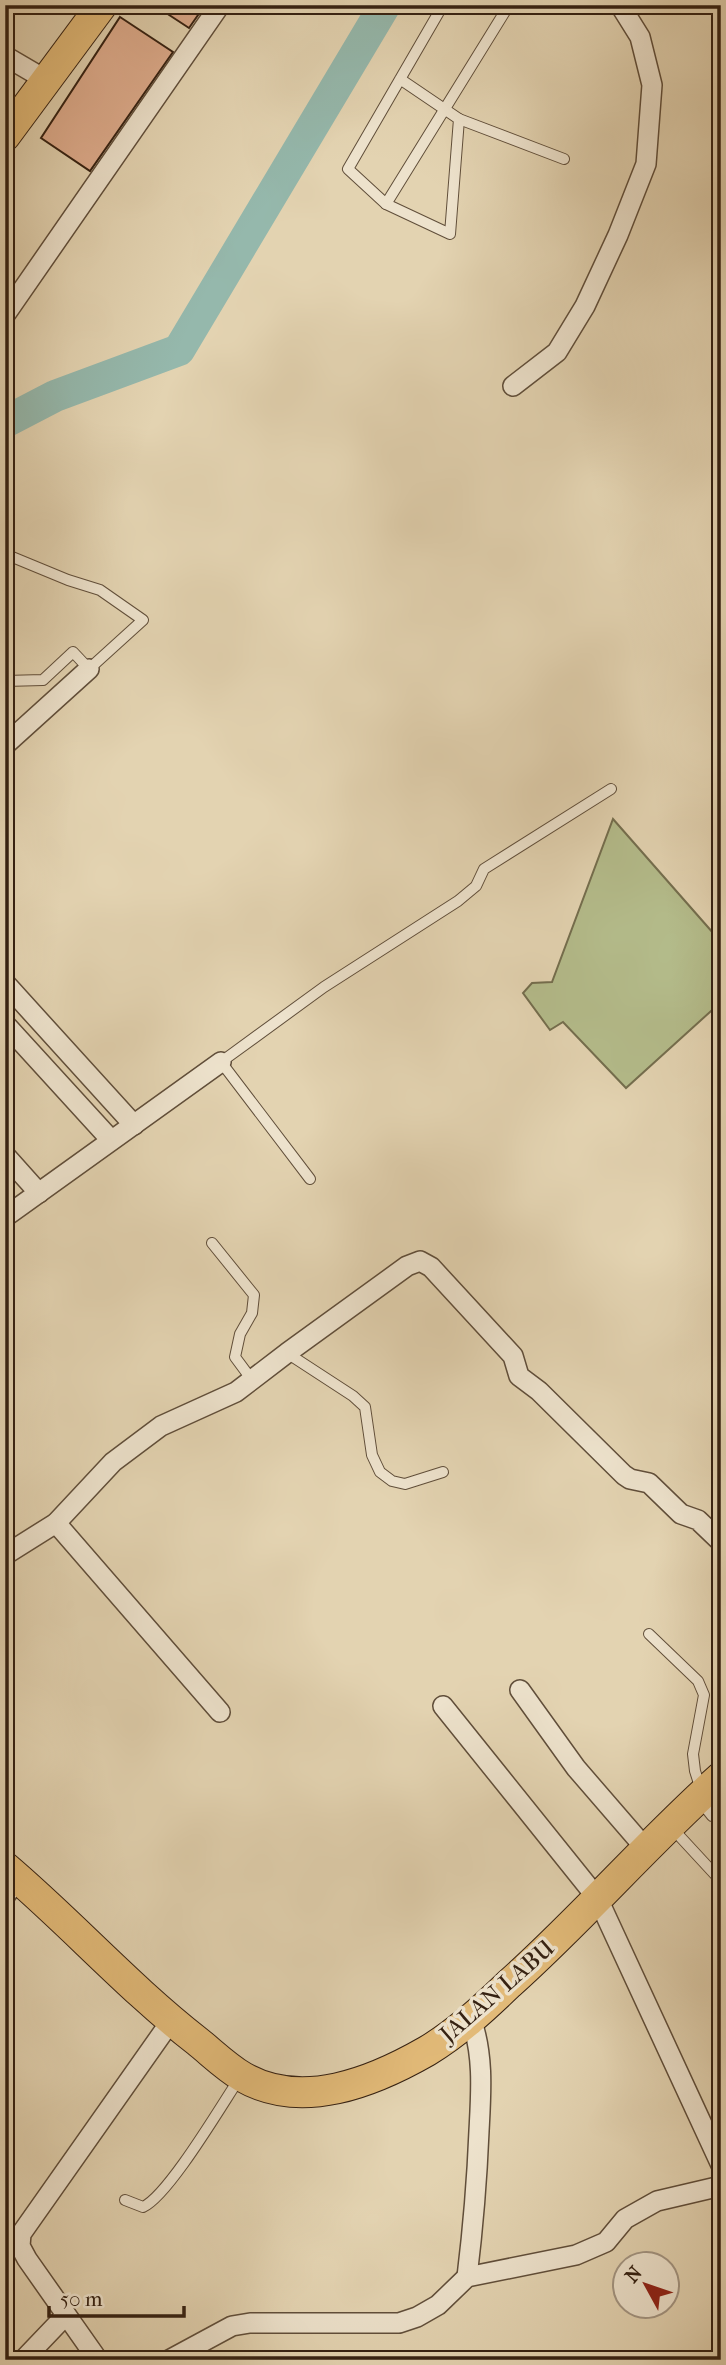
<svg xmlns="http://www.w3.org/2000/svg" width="726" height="2365" font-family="'IM FELL French Canon',serif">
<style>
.green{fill:#b4bc8b;stroke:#746e4e;stroke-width:2}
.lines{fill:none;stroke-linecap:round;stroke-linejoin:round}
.river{stroke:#95b8ac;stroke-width:32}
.building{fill:#dfad8e;stroke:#352112;stroke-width:2}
.service-casing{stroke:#604e3a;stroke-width:12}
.minor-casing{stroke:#604e3a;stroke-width:22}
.primary-casing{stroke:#352112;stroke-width:32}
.service{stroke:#ede2cc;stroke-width:10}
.minor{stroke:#ede2cc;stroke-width:19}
.primary{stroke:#e2ba78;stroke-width:30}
.rail{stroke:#352112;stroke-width:5;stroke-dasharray:12 12;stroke-linecap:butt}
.labels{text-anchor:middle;stroke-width:7;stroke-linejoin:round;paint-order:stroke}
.street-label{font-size:24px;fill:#352112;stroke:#ede2cc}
</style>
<rect width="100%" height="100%" fill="#e3d3b1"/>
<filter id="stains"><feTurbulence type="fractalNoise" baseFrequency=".00286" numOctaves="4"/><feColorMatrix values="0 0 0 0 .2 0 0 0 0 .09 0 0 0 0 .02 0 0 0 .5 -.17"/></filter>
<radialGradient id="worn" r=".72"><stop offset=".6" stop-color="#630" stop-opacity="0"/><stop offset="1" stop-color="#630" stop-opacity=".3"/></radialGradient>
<path class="green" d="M613 819 721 942V1002L626 1088 563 1022 550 1030 523 993 532 983 552 982Z"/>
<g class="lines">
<path class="river" d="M5 422 55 396 179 350 385 5"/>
</g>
<g class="building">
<path d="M154 5H205L189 28Z"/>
<path d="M120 17 173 52 90 171 41 138Z"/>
</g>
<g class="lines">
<defs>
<g id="service">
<path d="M400 79 459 119 450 234 386 204 348 169 443 5"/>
<path d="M459 119 564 159"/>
<path d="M386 204 509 5"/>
<path d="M5 554 68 580 100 590 143 620 89 669 73 652 43 680 5 681"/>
<path d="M310 1179 221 1062 324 987 458 901 476 886 484 869 611 789"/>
<path d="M212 1243 254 1295 252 1313 240 1334 235 1357 252 1380"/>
<path d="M287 1353 353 1396 365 1407 372 1455 380 1472 392 1481 405 1484 443 1472"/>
<path d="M649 1634 698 1681 704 1695 693 1754 695 1771 708 1811 712 1816 721 1813"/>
<path d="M672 1828 721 1881"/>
<path d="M125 2200 143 2207C168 2196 221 2106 239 2079"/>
</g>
<g id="minor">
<path d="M5 56 46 80"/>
<path d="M5 315 220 5"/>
<path d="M513 386 557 352 585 306 618 235 646 164 652 85 640 37 620 5"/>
<path d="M5 745 89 669"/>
<path d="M5 983 134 1125"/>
<path d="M5 1024 111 1140"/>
<path d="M5 1155 39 1193"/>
<path d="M5 1217 221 1062"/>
<path d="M56 1523 220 1712"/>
<path d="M5 1555 56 1523 113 1462 161 1426 236 1392 287 1353 407 1266 420 1261 431 1267 513 1356 519 1376 539 1391 624 1475 630 1479 649 1483 681 1514 698 1520 721 1542"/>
<path d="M520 1690 576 1768 646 1849"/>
<path d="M443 1706 598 1899 721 2165"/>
<path d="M5 1896 18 1878"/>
<path d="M467 2277C473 2228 477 2180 479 2131 481 2093 484 2055 471 2019"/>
<path d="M23 2360 66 2315"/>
<path d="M98 2360 27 2259 20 2246 21 2234 171 2021"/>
<path d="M169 2360 232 2326 250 2323H399L417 2317 438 2305 467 2277 576 2255 606 2242 625 2219 657 2201 721 2186"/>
</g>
<g id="primary">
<path d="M5 136 102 5"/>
<path d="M5 1867C71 1923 129 1988 197 2041 212 2053 226 2067 243 2077 302 2111 373 2082 427 2051 457 2033 484 2008 509 1984 583 1918 647 1843 721 1777"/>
</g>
</defs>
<use href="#service" class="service-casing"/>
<use href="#minor" class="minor-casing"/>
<use href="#primary" class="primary-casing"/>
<use href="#service" class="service"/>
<use href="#minor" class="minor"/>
<use href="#primary" class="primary"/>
<path class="rail" d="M716 5 721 27"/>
</g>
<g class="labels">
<g class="street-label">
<text transform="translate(497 1991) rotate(-41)" y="8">JALAN LABU</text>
</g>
</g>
<rect width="726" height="2365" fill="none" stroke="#e3d3b1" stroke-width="28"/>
<rect x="7" y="7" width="712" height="2351" fill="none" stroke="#352112" stroke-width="3.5"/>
<rect x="14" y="14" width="698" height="2337" fill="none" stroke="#352112" stroke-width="2"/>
<g transform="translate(646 2285) rotate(310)"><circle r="33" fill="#ede2cc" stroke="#a39582" stroke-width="2"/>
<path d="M0-5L12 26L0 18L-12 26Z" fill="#8f2418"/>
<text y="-10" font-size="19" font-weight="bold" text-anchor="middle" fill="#352112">N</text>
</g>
<path d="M49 2306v10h135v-10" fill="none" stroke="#352112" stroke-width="3.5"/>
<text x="60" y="2306" font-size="21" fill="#352112" stroke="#ede2cc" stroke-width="5" paint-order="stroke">50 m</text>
<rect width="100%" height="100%" filter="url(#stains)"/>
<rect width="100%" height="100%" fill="url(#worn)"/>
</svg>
